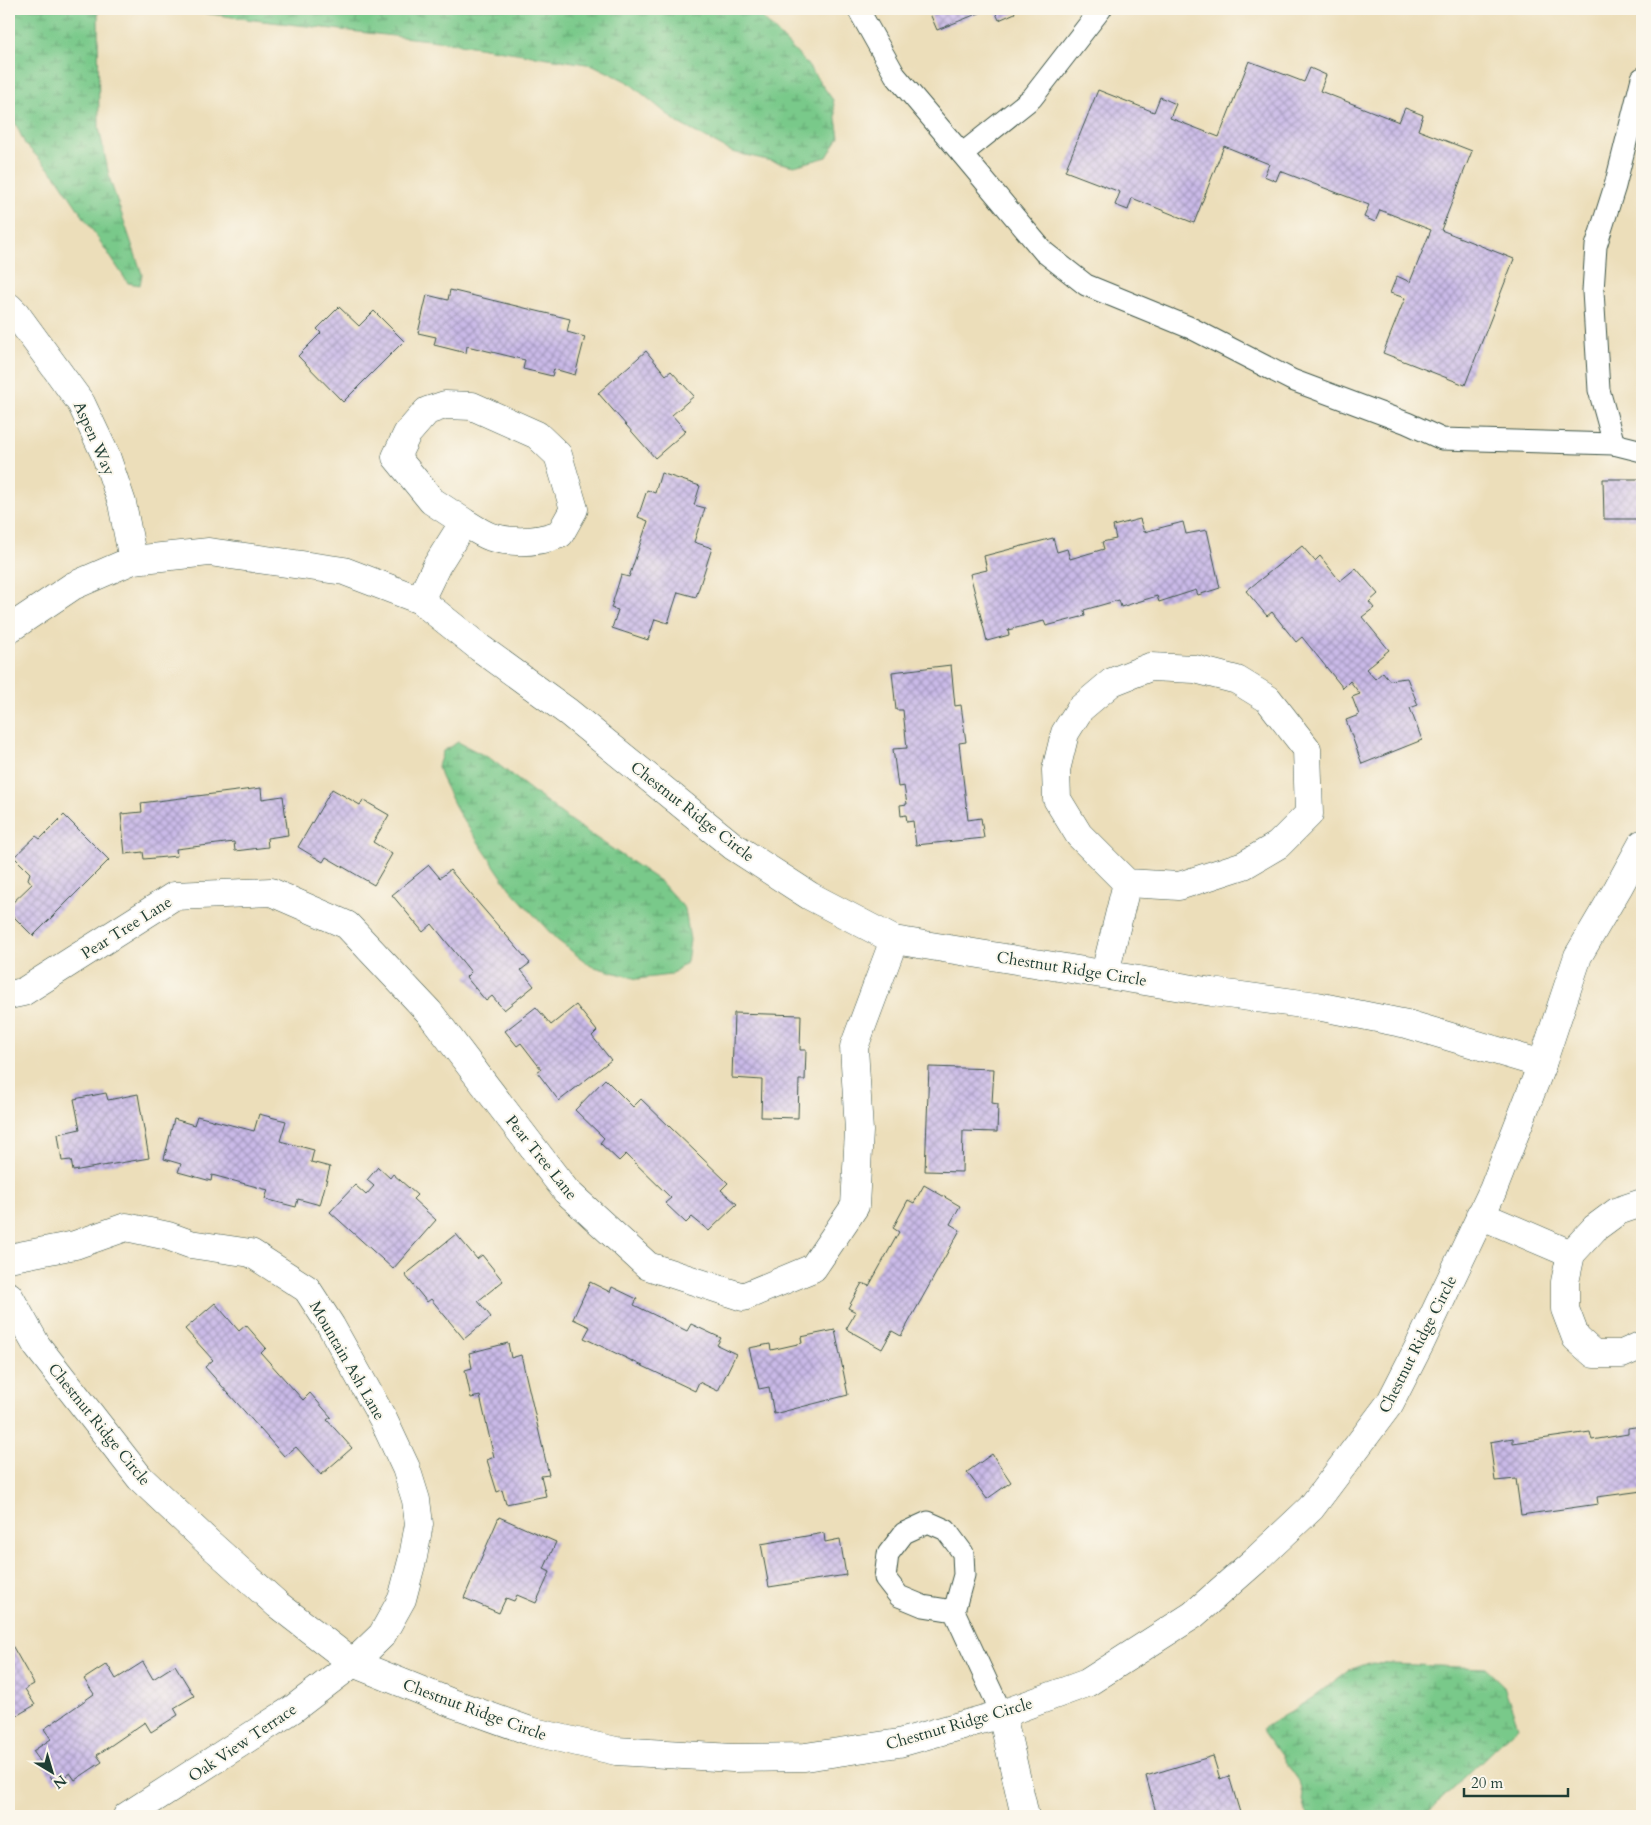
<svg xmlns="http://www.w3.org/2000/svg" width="1651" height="1825" font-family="Cardo,serif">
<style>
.wetland{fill:url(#wetland-marsh);stroke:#4c835f}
.building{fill:url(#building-cross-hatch)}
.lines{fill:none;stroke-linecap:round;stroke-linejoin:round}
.lane-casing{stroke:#3e5548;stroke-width:23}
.street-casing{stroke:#3e5548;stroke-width:29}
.lane{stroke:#fff;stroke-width:21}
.street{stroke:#fff;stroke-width:28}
.labels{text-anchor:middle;stroke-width:4;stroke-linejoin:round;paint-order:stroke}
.street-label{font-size:16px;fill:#1f3d34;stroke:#fbf7ec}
</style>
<defs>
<pattern id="wetland-marsh" width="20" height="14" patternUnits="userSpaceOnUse" patternTransform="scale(1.25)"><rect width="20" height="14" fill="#79c98a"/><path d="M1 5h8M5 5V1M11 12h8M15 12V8" fill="none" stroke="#63a472"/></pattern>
<pattern id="building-cross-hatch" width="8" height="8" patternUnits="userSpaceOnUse" patternTransform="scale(1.25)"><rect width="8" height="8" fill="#cabae8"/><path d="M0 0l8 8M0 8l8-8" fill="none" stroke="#a398bd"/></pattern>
</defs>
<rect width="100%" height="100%" fill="#fbf7ec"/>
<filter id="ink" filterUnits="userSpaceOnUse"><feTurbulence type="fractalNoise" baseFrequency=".02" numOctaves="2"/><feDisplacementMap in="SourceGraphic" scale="10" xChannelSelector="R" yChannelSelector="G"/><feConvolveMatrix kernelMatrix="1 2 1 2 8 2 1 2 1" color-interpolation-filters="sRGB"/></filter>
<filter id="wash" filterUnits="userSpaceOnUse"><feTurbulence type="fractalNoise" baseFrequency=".0096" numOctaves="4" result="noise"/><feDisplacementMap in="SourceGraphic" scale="20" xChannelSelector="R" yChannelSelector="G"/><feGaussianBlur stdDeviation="1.12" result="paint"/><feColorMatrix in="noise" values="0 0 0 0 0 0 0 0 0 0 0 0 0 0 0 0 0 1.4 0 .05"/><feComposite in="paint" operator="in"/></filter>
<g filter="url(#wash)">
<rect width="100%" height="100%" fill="#ecdeba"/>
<g class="wetland">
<path d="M9 9H98L99 128 110 180 142 274 140 285 128 283 56 176 25 144 9 109Z"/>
<path d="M174 9H754L806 63 833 100 839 137 827 157 794 166 732 152 678 123 628 82 593 65 446 42 254 20Z"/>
<path d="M458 742 491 759 571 821 661 882 685 909 690 940 687 962 670 975 637 979 591 966 556 939 510 889 458 812 441 777 438 766 443 751Z"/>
<path d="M1369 1663 1485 1668 1504 1686 1518 1726 1424 1816H1307L1299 1781 1262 1729 1312 1698 1349 1670Z"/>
</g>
<g id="blocks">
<g class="building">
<path d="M928 9H989L937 30Z"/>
<path d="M994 9H1013L1015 13 999 20Z"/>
<path d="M1249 61 1304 82 1310 68 1326 75 1320 91 1399 122 1405 108 1423 115 1418 130 1472 151 1441 230 1514 259 1465 385 1383 353 1405 298 1390 293 1397 276 1410 282 1431 230 1380 210 1375 222 1364 217 1369 205 1280 171 1276 181 1264 176 1269 164 1224 146 1194 223 1132 198 1128 210 1115 205 1120 192 1065 171 1098 90 1154 112 1160 97 1176 104 1170 118 1219 137Z"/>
<path d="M450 290 570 319 567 332 585 337 575 375 554 369 552 376 523 369 525 360 467 346 466 353 434 345 436 337 418 333 427 295 448 300Z"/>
<path d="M339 307 359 326 374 311 404 341 343 402 298 356 321 333 317 329Z"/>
<path d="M646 351 666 375 671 371 694 396 672 415 686 431 655 458 598 393Z"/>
<path d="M661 473 700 486 694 505 705 508 694 542 712 548 696 597 678 592 668 623 655 619 648 640 612 628 618 610 611 608 621 575 629 577 648 521 638 517 647 490 655 493Z"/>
<path d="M1603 479H1642V519H1604Z"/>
<path d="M1140 519 1144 532 1183 522 1186 534 1207 530 1220 588 1198 595 1196 590 1159 602 1157 596 1121 607 1119 600 1084 610 1085 616 1046 626 1044 621 1008 630 1009 635 987 641 970 574 987 570 984 556 1053 538 1057 552 1067 549 1070 559 1104 549 1102 542 1116 539 1113 526Z"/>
<path d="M1302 546 1315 561 1320 556 1340 581 1356 568 1378 594 1369 602 1374 608 1362 617 1389 650 1366 669 1375 679 1383 672 1389 680 1407 678 1418 705 1410 708 1422 740 1362 764 1346 720 1359 715 1352 697 1360 694 1350 681 1343 688 1302 637 1296 642 1272 612 1267 616 1246 591Z"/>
<path d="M951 665 955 706 961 705 966 742 959 743 968 820 981 818 984 838 916 845 913 821 907 822 906 815 901 816 900 805 907 804 904 786 898 787 893 749 907 748 903 710H896L892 672Z"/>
<path d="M261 788 262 799 283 796 288 835 267 838 268 847 235 851 234 842 176 849 177 856 144 859 143 852 125 854 121 814 142 812 141 803Z"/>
<path d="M332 789 360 805 363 800 389 815 373 842 392 854 374 885 326 857 323 862 298 847Z"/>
<path d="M64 815 109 860 33 936 9 912V906L32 884 28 879 30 873 14 857 36 836 40 839Z"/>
<path d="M429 865 440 878 450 870 530 963 521 970 534 986 504 1010 492 996 486 1001 466 977 471 972 432 924 423 932 392 895Z"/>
<path d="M576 1005 597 1031 592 1036 611 1060 559 1101 537 1072 541 1069 521 1043 517 1046 505 1031 536 1007 551 1025Z"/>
<path d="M734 1013 801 1015 800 1050H806L805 1080H799L798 1118 761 1117 762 1080 732 1078Z"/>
<path d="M929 1067 994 1069 992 1103 998 1104 997 1132 963 1131 962 1172 925 1171Z"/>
<path d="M605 1079 633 1107 641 1099 728 1183 721 1190 737 1204 709 1231 692 1217 686 1223 665 1203 671 1198 626 1154 619 1161 600 1143 604 1138 575 1110Z"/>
<path d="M106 1093 108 1100 138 1094 149 1158 73 1171 71 1160 62 1161 58 1134 80 1129 74 1099Z"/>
<path d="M259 1114 286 1121 280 1141 314 1150 311 1162 330 1167 320 1205 298 1199 296 1207 265 1199 268 1190 212 1175 211 1181 178 1172 181 1164 164 1159 174 1119 194 1125 197 1116 254 1131Z"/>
<path d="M378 1167 390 1178 393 1174 417 1195 413 1199 436 1220 393 1269 330 1212 355 1185 366 1195 374 1186 367 1180Z"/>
<path d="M924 1185 960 1206 950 1224 960 1230 901 1336 892 1331 882 1349 846 1329 856 1312 848 1308 862 1283 869 1286 899 1232 893 1228 908 1200 914 1203Z"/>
<path d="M456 1234 477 1259 482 1255 503 1281 478 1301 491 1317 464 1339 431 1299 427 1302 405 1275Z"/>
<path d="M590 1282 610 1292 612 1287 637 1299 634 1305 687 1331 691 1324 721 1338 717 1345 736 1354 718 1391 699 1382 695 1391 584 1338 590 1327 573 1319Z"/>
<path d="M215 1303 239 1331 246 1325 266 1348 261 1353 303 1400 310 1393 331 1417 327 1420 352 1448 321 1475 296 1447 284 1456 205 1367 213 1360 185 1329Z"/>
<path d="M835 1330 848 1395 774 1414 769 1387 759 1389 749 1348 770 1344 771 1350 802 1343 801 1337Z"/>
<path d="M508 1343 511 1358 521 1355 549 1475 541 1476 546 1496 506 1504 502 1490 497 1492 487 1460 494 1457 480 1396 471 1398 465 1370 472 1368 469 1353Z"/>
<path d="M1642 1426V1491L1597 1497 1598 1504 1521 1515 1516 1479 1495 1481 1490 1442 1513 1438V1443L1590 1432 1592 1440 1628 1434V1428Z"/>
<path d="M992 1454 1011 1482 987 1499 967 1472Z"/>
<path d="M499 1517 556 1542 544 1569 550 1572 536 1603 517 1595 514 1601 506 1598 499 1613 464 1598Z"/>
<path d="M824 1533 825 1542 840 1539 846 1575 769 1587 761 1544Z"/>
<path d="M9 1640 34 1684 25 1689 35 1705 9 1720Z"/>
<path d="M143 1662 153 1679 175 1665 194 1696 174 1708 178 1715 151 1732 145 1722 97 1755 102 1762 75 1780 70 1773 55 1783 33 1751 51 1739 44 1729 94 1694 84 1679 107 1664 116 1679Z"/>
<path d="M1213 1756 1220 1779 1229 1776 1241 1816H1157L1146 1776Z"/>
</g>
</g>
</g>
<g filter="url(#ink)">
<use href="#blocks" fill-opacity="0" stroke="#3e5548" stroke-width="1"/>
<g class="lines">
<defs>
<g id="lane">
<path d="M858 9 895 75 962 154"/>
<path d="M1101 9 1032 98 962 154 1044 252 1086 285 1191 328 1292 380 1407 423 1442 439 1614 444 1599 390 1593 291 1596 246 1615 186 1642 78"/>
<path d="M1614 444 1642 451"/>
<path d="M954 1611 964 1575 963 1553 946 1530 928 1522 904 1533 888 1554 885 1578 899 1596 923 1606 954 1611 1002 1714"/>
</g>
<g id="street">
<path d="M9 307 16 314 81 403 106 456 122 503 133 560"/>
<path d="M420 600 437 565 464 522 432 501 396 457 407 434 427 411 445 405 472 406 537 435 558 455 574 509 560 534C538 542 515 544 491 537 482 534 472 527 464 522"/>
<path d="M9 629 73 586 133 560 209 552 344 571 420 600 480 648 568 712 733 846 810 896 894 940 1212 992 1317 1006 1407 1024 1542 1064"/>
<path d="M1105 973 1127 883 1179 886 1244 865 1278 845 1309 814 1307 749 1268 699 1237 680 1195 669 1150 667 1112 682 1080 709 1065 733 1056 770 1057 799 1079 835 1127 883"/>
<path d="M9 995 23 992 174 896 271 892 347 925 429 1012 566 1191 648 1266 743 1297 813 1268 855 1206 859 1131 854 1047 894 940"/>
<path d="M1642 1203 1618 1211 1595 1228 1571 1254 1565 1282V1309L1576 1338 1594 1354H1622L1642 1345"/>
<path d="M1480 1215 1571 1254"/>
<path d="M9 1258 75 1245 126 1227 168 1236 190 1244 251 1253 307 1289 331 1326 383 1419 406 1468 416 1500 419 1524 413 1557 402 1599 382 1635 353 1663 293 1709 127 1816"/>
<path d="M9 1296 37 1346 140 1478 209 1543 278 1605 353 1663 452 1703 530 1731 616 1751 733 1758 805 1757 899 1743 1002 1714 1087 1683 1193 1615 1258 1558 1311 1508 1390 1403 1420 1344 1493 1190 1542 1064 1578 956 1618 888 1642 844"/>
<path d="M1002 1714 1025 1816"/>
</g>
</defs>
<use href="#lane" class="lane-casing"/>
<use href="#street" class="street-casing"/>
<use href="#lane" class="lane"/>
<use href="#street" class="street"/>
</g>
</g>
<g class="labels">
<g class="street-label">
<text transform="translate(95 438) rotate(66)" y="6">Aspen Way</text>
<text transform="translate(693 811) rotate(38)" y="6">Chestnut Ridge Circle</text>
<text transform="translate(126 927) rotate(-32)" y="6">Pear Tree Lane</text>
<text transform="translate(1072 968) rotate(9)" y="6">Chestnut Ridge Circle</text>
<text transform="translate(542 1157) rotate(51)" y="6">Pear Tree Lane</text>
<text transform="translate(1417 1344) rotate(-63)" y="6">Chestnut Ridge Circle</text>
<text transform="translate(348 1360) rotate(60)" y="6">Mountain Ash Lane</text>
<text transform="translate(100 1424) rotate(51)" y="6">Chestnut Ridge Circle</text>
<text transform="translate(475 1709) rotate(20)" y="6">Chestnut Ridge Circle</text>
<text transform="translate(959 1723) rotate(-16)" y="6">Chestnut Ridge Circle</text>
<text transform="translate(242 1742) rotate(-34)" y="6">Oak View Terrace</text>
</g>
</g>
<rect width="1651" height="1825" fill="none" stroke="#fbf7ec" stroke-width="30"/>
<g transform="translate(52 1772) rotate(142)" stroke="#fbf7ec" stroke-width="4" paint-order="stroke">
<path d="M0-4L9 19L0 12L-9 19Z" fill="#1f3d34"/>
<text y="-8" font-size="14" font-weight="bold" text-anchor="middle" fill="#1f3d34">N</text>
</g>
<path d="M1464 1788v8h104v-8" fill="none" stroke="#1f3d34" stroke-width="2.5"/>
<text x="1471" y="1788" font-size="15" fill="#1f3d34" stroke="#fbf7ec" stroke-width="4" paint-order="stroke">20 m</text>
</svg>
